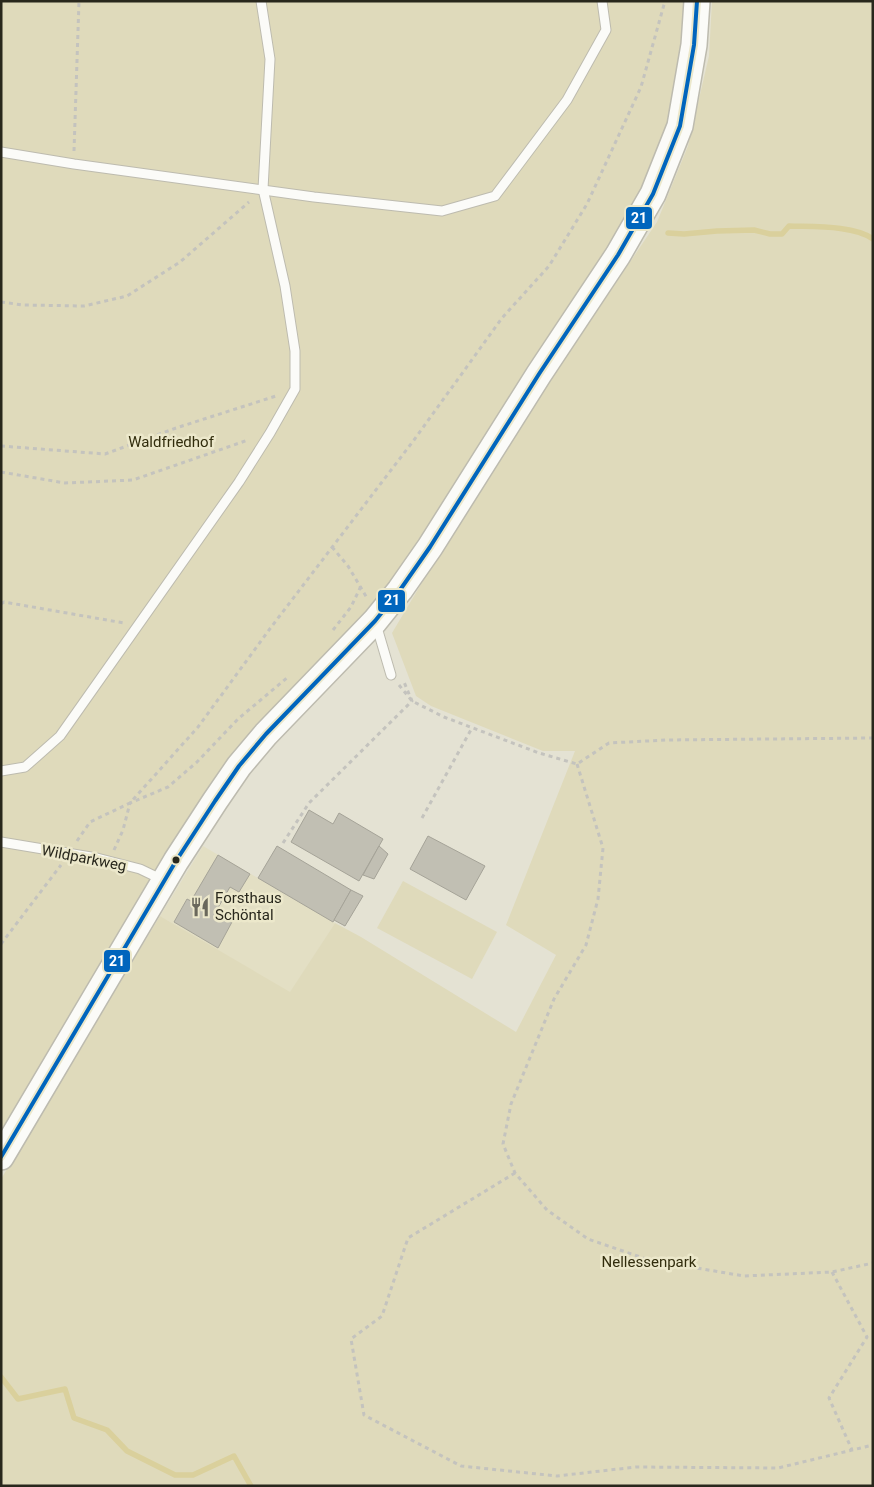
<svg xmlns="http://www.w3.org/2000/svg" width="874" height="1487" font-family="Roboto,sans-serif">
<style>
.built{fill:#e3dfc4}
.green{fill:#dfdabb}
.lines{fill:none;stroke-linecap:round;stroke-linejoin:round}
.stream{stroke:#dad09c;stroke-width:5.5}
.building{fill:#c1bfb3;stroke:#a5a398}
.lane-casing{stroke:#bdbbaf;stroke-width:11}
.secondary-casing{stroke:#bdbbaf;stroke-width:28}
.path{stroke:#c4c3be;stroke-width:3;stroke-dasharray:4 4;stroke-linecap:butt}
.lane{stroke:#fbfbf8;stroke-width:9}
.secondary{stroke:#fbfbf8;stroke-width:25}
.bus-1-casing{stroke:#ece8cb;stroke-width:8}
.bus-1{stroke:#0065bd;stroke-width:4}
.bus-dot{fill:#28271c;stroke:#ece8cb;stroke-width:2}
.labels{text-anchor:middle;stroke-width:5;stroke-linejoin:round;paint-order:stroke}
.park-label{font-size:15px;fill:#322d0d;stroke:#ece8cb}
.street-label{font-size:15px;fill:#28271c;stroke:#ece8cb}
.poi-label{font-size:15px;fill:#28271c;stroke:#ece8cb;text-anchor:start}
.line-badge{stroke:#ece8cb;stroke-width:2}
.badge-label{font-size:14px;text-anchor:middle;font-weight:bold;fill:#fff}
</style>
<rect width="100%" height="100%" fill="#e4e2d3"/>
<path class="built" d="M203 846 335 923 290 993 160 916Z"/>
<g class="green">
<path d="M1 1H686L684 39 670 120 644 189 433 531 375 609 250 740 1 1139Z"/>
<path d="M712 1H873V1486H1V1179L160 916 290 992 335 923 361 937 516 1032 556 955 506 925 575 751H543L431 706 416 696 392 633 461 517 541 394 657 222 688 146 709 56Z"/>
<path d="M403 881 497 932 472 979 377 928Z"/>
</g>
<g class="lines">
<g class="stream">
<path d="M668 233 684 234 717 231 754 230 770 234H782L789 226C812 227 854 225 873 239"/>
<path d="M1 1377 18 1399 65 1389 74 1418 107 1430 127 1451 175 1475H193L234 1456 251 1486"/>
</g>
</g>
<g class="building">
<path d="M309 810 333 824 339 813 383 839 359 881 291 842Z"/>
<path d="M428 836 485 866 466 900 410 869Z"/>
<path d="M277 846 351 890 333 922 258 878Z"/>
<path d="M379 846 388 854 374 879 363 875Z"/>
<path d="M218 855 250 874 239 892 230 887 215 913 232 922 218 948 174 922 187 899 191 901Z"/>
<path d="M351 890 363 896 345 926 334 920Z"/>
</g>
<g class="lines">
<defs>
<g id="lane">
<path d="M1 152 74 164 314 197 442 211 495 196 567 100 606 30 602 1"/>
<path d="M376 624 391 675"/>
<path d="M1 771 25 767 60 736 239 482 270 433 295 389V351L285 286 263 189 270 59 261 1"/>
<path d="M1 842 97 858 140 869 163 880"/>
</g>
<path id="secondary" d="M1 1157 176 861 215 801 239 766 266 734 375 621 400 590 430 547 539 374 618 255 653 194 680 126 694 45 697 1"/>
</defs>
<use href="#lane" class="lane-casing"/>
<use href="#secondary" class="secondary-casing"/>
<g class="path">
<path d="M74 151 79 1"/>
<path d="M1 302 23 305 84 306 127 296 180 262 249 202"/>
<path d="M1 446 105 454 176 428 276 396"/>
<path d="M1 472 65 483 133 480 248 440"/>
<path d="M332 547 348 566 367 598"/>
<path d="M1 604 4 602 124 623"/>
<path d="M333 630 351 607 361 586"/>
<path d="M399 685 412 701 444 717 539 753 577 764 609 743 666 740 873 738"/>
<path d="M577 764 603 848 598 899 586 945 554 999 511 1104 503 1144 515 1173 547 1210 588 1239 649 1260 744 1276 832 1272 873 1263"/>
<path d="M422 818 472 728"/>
<path d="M77 841 90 822 130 803 198 727 272 626 414 440 502 318 549 266 587 204 641 87 665 1"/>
<path d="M283 843 309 803 412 701 404 682"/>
<path d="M114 850 123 830 130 803 168 787 197 762 238 719 288 677"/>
<path d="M1 944 61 865"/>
<path d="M515 1173 408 1238 382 1316 351 1339 364 1415 461 1466 557 1476 636 1467 778 1468 873 1445"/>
<path d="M832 1272 867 1337 829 1398 852 1450"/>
</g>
<use href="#lane" class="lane"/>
<use href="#secondary" class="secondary"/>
<defs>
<path id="bus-1" d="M1 1157 176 861 215 801 239 766 266 734 375 621 400 590 430 547 539 374 618 255 653 194 680 126 694 45 697 1"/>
</defs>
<use href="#bus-1" class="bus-1-casing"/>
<use href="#bus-1" class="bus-1"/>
</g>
<defs>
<symbol id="restaurant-bare" viewBox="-9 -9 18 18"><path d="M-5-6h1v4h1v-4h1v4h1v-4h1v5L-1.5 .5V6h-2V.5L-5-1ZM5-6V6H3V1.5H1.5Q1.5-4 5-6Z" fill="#6a685c" stroke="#ece8cb" stroke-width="2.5" paint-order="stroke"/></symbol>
</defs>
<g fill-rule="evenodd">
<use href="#restaurant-bare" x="186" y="893" width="28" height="28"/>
</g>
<circle class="bus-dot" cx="176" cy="860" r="4.5"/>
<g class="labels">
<g class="park-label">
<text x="171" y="447">Waldfriedhof</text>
<text x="649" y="1267">Nellessenpark</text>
</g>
<g class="street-label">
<text transform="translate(84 858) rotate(11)" y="5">Wildparkweg</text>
</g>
<g class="poi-label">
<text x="215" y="903">Forsthaus<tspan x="215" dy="17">Schöntal</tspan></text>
</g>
</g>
<g class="line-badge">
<rect x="625" y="206" width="28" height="24" rx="5" fill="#0065bd"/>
<rect x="377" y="589" width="29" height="24" rx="5" fill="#0065bd"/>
<rect x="103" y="949" width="28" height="24" rx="5" fill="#0065bd"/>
</g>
<g class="badge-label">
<text x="639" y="223">21</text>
<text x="392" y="605">21</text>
<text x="117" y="966">21</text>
</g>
<rect width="874" height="1487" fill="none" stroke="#28271c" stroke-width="5"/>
</svg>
